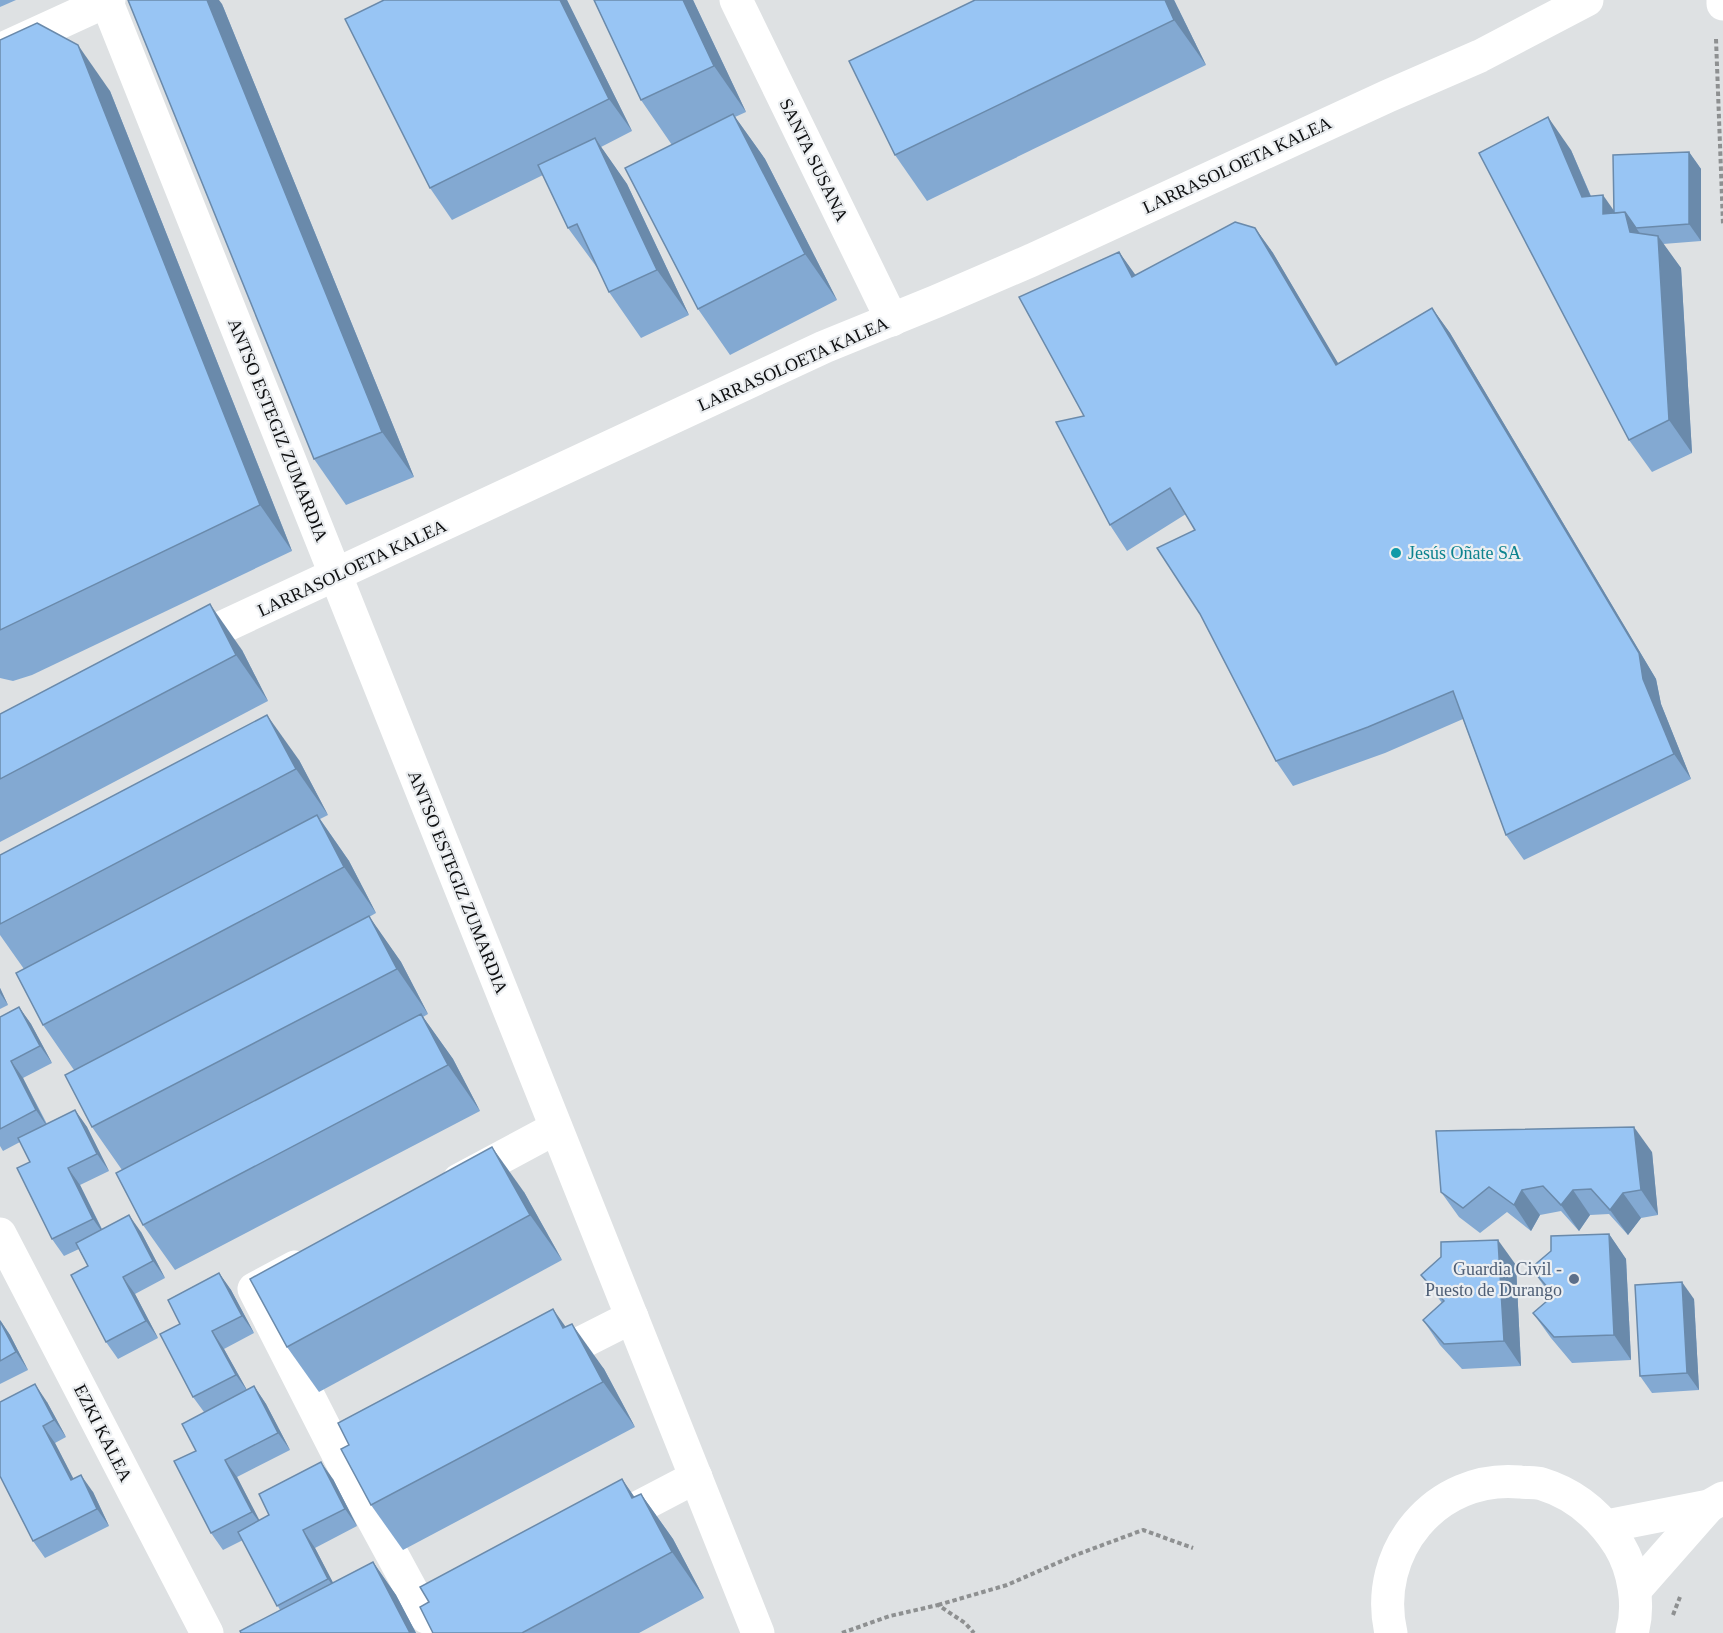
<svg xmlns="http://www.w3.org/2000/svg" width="1723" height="1633" font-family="'Times New Roman',serif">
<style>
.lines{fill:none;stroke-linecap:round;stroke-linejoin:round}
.path{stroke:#8e9091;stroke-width:4;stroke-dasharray:4.5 3;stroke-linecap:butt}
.minor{stroke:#fff;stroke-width:33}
.wall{fill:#83a9d2}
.shaded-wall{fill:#6a8aab}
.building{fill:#98c5f4;stroke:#6a8aab;stroke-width:1.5}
.culture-dot{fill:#0f9aa8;stroke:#ebeef1;stroke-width:2}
.service-dot{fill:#5c6f8a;stroke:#ebeef1;stroke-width:2}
.labels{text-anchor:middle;stroke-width:4.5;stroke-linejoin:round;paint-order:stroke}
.street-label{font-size:18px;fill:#0e0f10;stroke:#ebeef1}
.culture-label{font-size:18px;fill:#0d838f;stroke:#ebeef1;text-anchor:start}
.service-label{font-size:18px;fill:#4e5e75;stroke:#ebeef1;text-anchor:end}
</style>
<rect width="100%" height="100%" fill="#dee1e3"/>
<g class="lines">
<g class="path">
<path d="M1716 39 1723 224"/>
<path d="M938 1605 1007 1585 1073 1556 1143 1530 1193 1548"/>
<path d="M1673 1615 1680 1597"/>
<path d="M842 1633 890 1616 938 1605 965 1623 974 1633"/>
</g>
<g class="minor">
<path d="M106 0 758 1633"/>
<path d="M736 0 892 320"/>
<path d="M1723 0V4"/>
<path d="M0 50 109 0"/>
<path d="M184 645 824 347 937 301 1032 260 1388 96 1480 56 1587 0"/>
<path d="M459 1180 556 1128"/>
<path d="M0 1234 207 1633"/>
<path d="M295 1267 254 1289 343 1464"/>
<path d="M545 1361 632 1317"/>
<path d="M387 1442 343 1464 426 1617 455 1602"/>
<path d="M608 1523 696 1477"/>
<path d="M1607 1526 1709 1506 1723 1498"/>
<path d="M1635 1590 1709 1506"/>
<path d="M1391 1633C1372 1552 1436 1474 1520 1482 1527 1483 1535 1482 1542 1484 1575 1494 1601 1517 1619 1545 1634 1570 1640 1605 1632 1633"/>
</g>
</g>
<g class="wall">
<path d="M0 0H16L0 7Z"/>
<path d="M384 0H567L632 131 601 147 627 184 689 315 641 338 609 292 601 273 568 228 543 175 452 220 430 188Z"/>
<path d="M594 0H693L746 112 735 117 765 159 837 300 730 355 698 309 672 145 641 100Z"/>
<path d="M975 0H1174L1206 65 927 201 895 155Z"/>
<path d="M222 4 414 477 346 505 314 459Z"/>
<path d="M0 40 110 91 292 551 32 675 13 681 0 678Z"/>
<path d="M1571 150 1591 196 1614 211 1689 152 1701 169V241L1663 244 1681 268 1692 453 1652 472 1629 440Z"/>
<path d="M1255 228 1273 253 1338 364 1432 308 1450 333 1656 679 1661 704 1691 779 1524 860 1506 835 1463 719 1385 753 1293 786 1276 761 1195 530 1186 514 1127 551 1110 525 1084 416 1119 252 1135 275Z"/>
<path d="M242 650 268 701 0 842V714Z"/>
<path d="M299 760 328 815 320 819 349 861 376 913 369 917 401 962 428 1014 423 1017 453 1059 480 1111 175 1270 143 1225 122 1170 92 1127 74 1070 43 1025 24 969 0 935V855Z"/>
<path d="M0 988 8 1005 0 1009Z"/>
<path d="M19 1007 31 1024 52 1063 23 1078 47 1124 75 1110 87 1127 109 1171 80 1185 102 1229 141 1232 165 1278 135 1294 158 1338 118 1359 106 1342 88 1266 79 1249 64 1256 52 1239 30 1162 20 1142 3 1151 0 1146V1017Z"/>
<path d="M1652 1152 1658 1215 1641 1218 1628 1235 1609 1214 1590 1215 1579 1231 1561 1211 1540 1215 1531 1231 1507 1212 1480 1233 1459 1217 1441 1192Z"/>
<path d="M524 1192 562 1260 319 1392 287 1347Z"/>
<path d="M1609 1234 1626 1259 1631 1360 1572 1363 1551 1338 1533 1313 1552 1297 1531 1268Z"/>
<path d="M1516 1265 1521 1366 1462 1369 1440 1345 1423 1320 1442 1303 1421 1275Z"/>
<path d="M219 1273 231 1290 254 1333 224 1349 247 1390 254 1386 266 1404 290 1450 237 1477 259 1521 333 1479 357 1526 315 1548 333 1583 373 1562 396 1595 416 1633H241L280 1610 243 1540 223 1550 211 1533 196 1451 204 1412 193 1397Z"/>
<path d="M1694 1299 1699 1390 1652 1393 1640 1376Z"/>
<path d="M0 1320 10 1335 28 1370 0 1384Z"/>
<path d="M566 1327 604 1369 635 1427 403 1550 371 1505Z"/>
<path d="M47 1402 66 1437 55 1443 73 1479 93 1492 109 1526 45 1558 33 1541 0 1476Z"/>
<path d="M622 1479 634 1497 641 1494 673 1539 704 1598 639 1633H433Z"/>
</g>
<g class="shaded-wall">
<path d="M207 0H219L222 4 414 477 382 432Z"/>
<path d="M560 0H567L632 131 609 99Z"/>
<path d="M683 0H693L746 112 714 66Z"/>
<path d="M1165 0H1174L1206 65 1174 20Z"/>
<path d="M78 45 110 91 292 551 260 505Z"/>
<path d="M733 114 765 159 837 300 805 254Z"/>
<path d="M1548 117 1571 150 1605 230 1582 197Z"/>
<path d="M595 138 627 184 689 315 657 270Z"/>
<path d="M1689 152 1701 169V241L1689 224Z"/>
<path d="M1603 195 1626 228 1603 214Z"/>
<path d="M1625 212 1648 245 1630 232Z"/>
<path d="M1255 228 1273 253 1354 390 1336 365Z"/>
<path d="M1658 236 1681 268 1692 453 1669 420Z"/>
<path d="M1119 252 1137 277H1132Z"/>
<path d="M1432 308 1450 333 1656 679 1661 704 1691 779 1674 754Z"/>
<path d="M210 604 242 650 268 701 236 655Z"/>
<path d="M267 715 299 760 328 815 296 769Z"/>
<path d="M317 815 349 861 376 913 344 867Z"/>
<path d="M369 916 401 962 428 1014 397 969Z"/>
<path d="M0 988 8 1005 0 993Z"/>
<path d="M19 1007 31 1024 52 1063 40 1046Z"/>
<path d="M421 1014 453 1059 480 1111 448 1065Z"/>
<path d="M11 1061 23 1078 48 1128 36 1110Z"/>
<path d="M75 1110 87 1127 109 1171 97 1154Z"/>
<path d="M1634 1127 1652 1152 1658 1215 1641 1190Z"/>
<path d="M492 1147 524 1192 562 1260 530 1215Z"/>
<path d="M68 1168 80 1185 105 1236 93 1219Z"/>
<path d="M1522 1190 1540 1215 1531 1231 1514 1205Z"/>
<path d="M1573 1190 1590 1215 1579 1231 1561 1205Z"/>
<path d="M1623 1193 1641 1218 1628 1235 1610 1210Z"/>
<path d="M129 1215 141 1232 165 1278 153 1261Z"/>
<path d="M1609 1234 1626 1259 1631 1360 1614 1335Z"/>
<path d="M1498 1240 1516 1265 1521 1366 1504 1341Z"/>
<path d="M219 1273 231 1290 254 1333 242 1316Z"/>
<path d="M123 1277 135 1294 158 1338 146 1321Z"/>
<path d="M1682 1282 1694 1299 1699 1390 1687 1373Z"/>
<path d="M553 1309 585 1354 563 1328Z"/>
<path d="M0 1320 10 1335 28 1370 16 1352Z"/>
<path d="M572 1324 604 1369 635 1427 603 1382Z"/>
<path d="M212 1331 224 1349 248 1392 236 1375Z"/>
<path d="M35 1384 47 1402 66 1437 54 1420Z"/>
<path d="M254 1386 266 1404 290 1450 278 1433Z"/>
<path d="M43 1426 55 1443 83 1497 71 1480Z"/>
<path d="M225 1460 237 1477 264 1529 252 1512Z"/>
<path d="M321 1462 333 1479 357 1526 345 1509Z"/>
<path d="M81 1475 93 1492 109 1526 97 1509Z"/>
<path d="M622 1479 654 1525 632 1498Z"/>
<path d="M641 1494 673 1539 704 1598 672 1552Z"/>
<path d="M303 1530 315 1548 340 1596 328 1579Z"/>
<path d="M373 1562 396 1595 416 1633H410Z"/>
</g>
<g class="building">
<path d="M128 0H207L382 432 314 459Z"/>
<path d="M384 0H560L609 99 430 188 345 19Z"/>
<path d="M594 0H683L714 66 641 100Z"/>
<path d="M975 0H1165L1174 20 895 155 849 61Z"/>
<path d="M37 23 78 45 260 505 0 630V40Z"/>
<path d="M733 114 805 254 698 309 625 168Z"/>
<path d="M1548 117 1582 197 1603 195V214L1625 212 1630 232 1658 236 1669 420 1629 440 1479 153Z"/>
<path d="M595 138 657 270 609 292 577 224 568 228 538 165Z"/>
<path d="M1689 152V224L1636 228 1625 212 1614 213 1613 155Z"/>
<path d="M1235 222 1255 228 1336 365 1432 308 1639 653 1643 679 1674 754 1506 835 1453 691 1368 727 1276 761 1200 614 1157 548 1195 530 1170 488 1110 525 1056 422 1084 416 1019 297 1119 252 1132 277Z"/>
<path d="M210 604 236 655 0 779V714Z"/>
<path d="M267 715 296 769 0 924V855Z"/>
<path d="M317 815 344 867 43 1025 16 973Z"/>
<path d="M369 916 397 969 92 1127 65 1075Z"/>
<path d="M19 1007 40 1046 11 1061 36 1110 0 1129V1017Z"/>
<path d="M421 1014 448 1065 143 1225 116 1173Z"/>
<path d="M75 1110 97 1154 68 1168 93 1219 52 1239 17 1168 30 1162 18 1138Z"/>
<path d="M1634 1127 1641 1190 1623 1193 1610 1210 1591 1189 1573 1190 1561 1205 1543 1186 1522 1190 1514 1205 1489 1187 1463 1208 1441 1192 1436 1131Z"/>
<path d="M492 1147 530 1215 287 1347 250 1279Z"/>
<path d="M129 1215 153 1261 123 1277 146 1321 106 1342 71 1275 88 1266 76 1243Z"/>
<path d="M1609 1234 1614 1335 1554 1337 1533 1313 1554 1295 1531 1268 1551 1251V1236Z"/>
<path d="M1498 1240 1504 1341 1444 1344 1423 1320 1444 1301 1421 1275 1441 1257V1242Z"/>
<path d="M219 1273 242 1316 212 1331 236 1375 193 1397 160 1334 180 1324 168 1300Z"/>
<path d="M1682 1282 1687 1373 1640 1376 1635 1285Z"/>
<path d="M553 1309 563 1328 572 1324 603 1382 371 1505 341 1449 349 1445 338 1423Z"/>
<path d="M0 1321 16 1352 0 1361Z"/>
<path d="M35 1384 54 1420 43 1426 71 1480 81 1475 97 1509 33 1541 0 1476V1402Z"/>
<path d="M254 1386 278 1433 225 1460 252 1512 211 1533 174 1461 196 1451 182 1424Z"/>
<path d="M321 1462 345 1509 303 1530 328 1579 277 1606 238 1532 269 1515 259 1494Z"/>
<path d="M622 1479 632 1498 641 1494 672 1552 522 1633H433L420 1607 429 1602 420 1587Z"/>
<path d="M373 1562 410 1633H241L240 1631Z"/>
</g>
<circle class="culture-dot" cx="1396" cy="553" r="6"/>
<circle class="service-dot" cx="1574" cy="1279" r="6"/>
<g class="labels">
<g class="street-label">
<text transform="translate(814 160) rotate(64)" y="6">SANTA SUSANA</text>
<text transform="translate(1237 165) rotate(-25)" y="6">LARRASOLOETA KALEA</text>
<text transform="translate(793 364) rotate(-24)" y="6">LARRASOLOETA KALEA</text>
<text transform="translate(278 430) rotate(68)" y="6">ANTSO ESTEGIZ ZUMARDIA</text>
<text transform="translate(352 568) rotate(-25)" y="6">LARRASOLOETA KALEA</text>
<text transform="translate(458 882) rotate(68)" y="6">ANTSO ESTEGIZ ZUMARDIA</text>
<text transform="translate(103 1433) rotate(63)" y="6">EZKI KALEA</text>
</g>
<g class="culture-label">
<text x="1408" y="559">Jesús Oñate SA</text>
</g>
<g class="service-label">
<text x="1562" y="1275">Guardia Civil -<tspan x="1562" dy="21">Puesto de Durango</tspan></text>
</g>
</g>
</svg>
